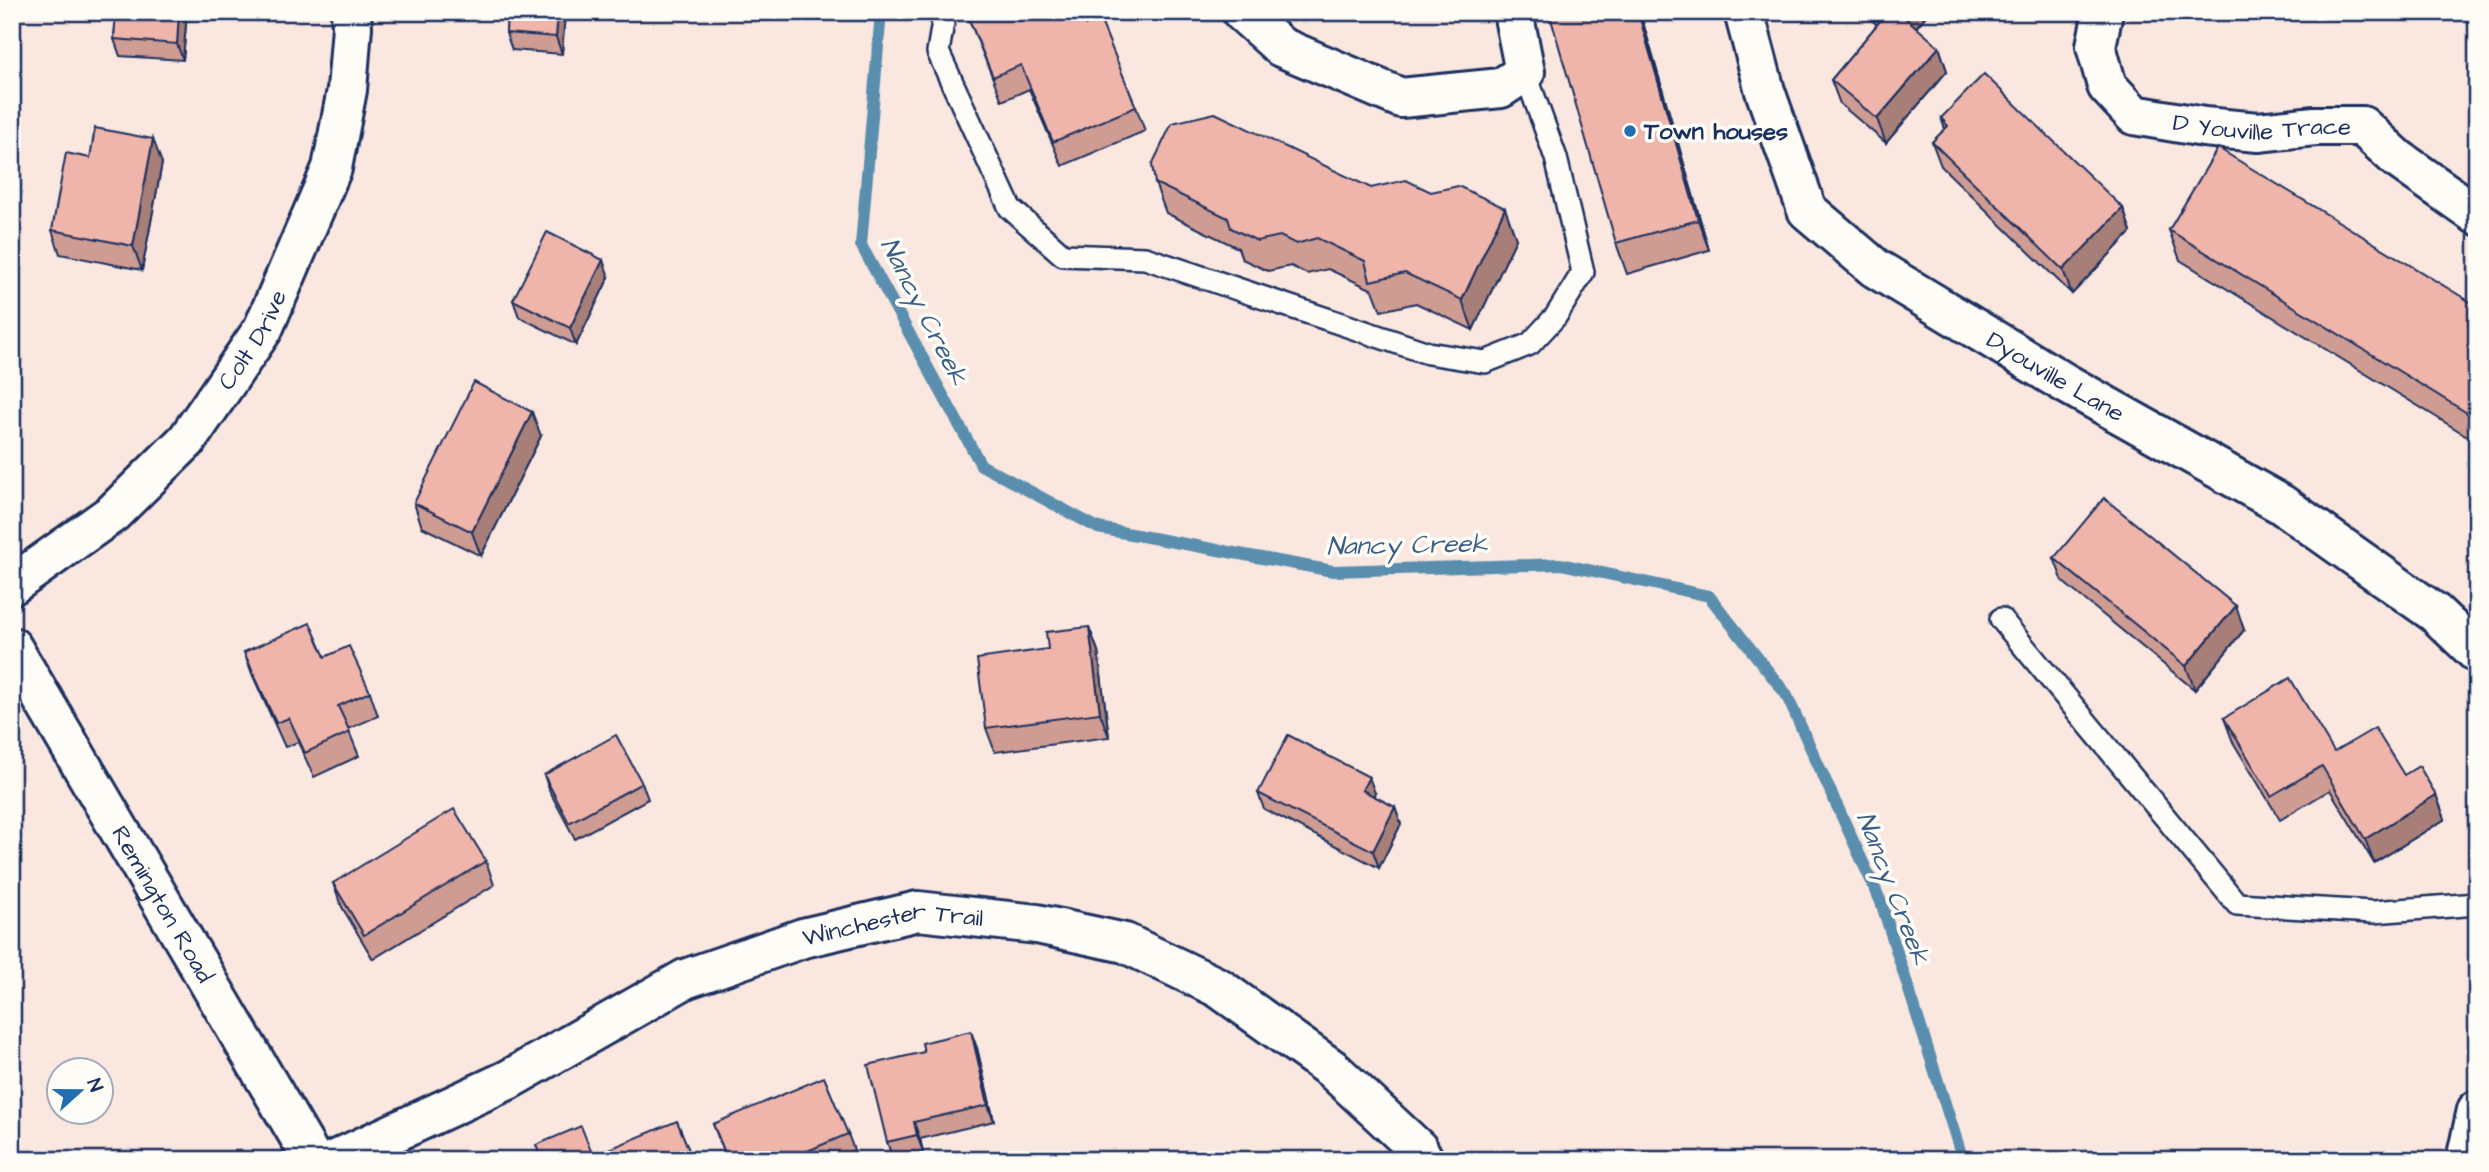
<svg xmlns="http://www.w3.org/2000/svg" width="2489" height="1172" font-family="'Architects Daughter',sans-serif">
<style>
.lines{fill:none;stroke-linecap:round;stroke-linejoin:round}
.stream{stroke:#5a8eae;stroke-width:12}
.lane-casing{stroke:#1b2f5e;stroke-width:26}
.street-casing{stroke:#1b2f5e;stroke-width:44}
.lane{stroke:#fdfcf7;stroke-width:21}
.street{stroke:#fdfcf7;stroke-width:38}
.wall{fill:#ce9c93;stroke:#1b2f5e;stroke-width:2}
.shaded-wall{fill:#a77f78;stroke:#1b2f5e;stroke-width:2}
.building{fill:#efb5ab;stroke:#1b2f5e;stroke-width:2}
.poi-dot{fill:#1f6fb2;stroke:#fdfcf7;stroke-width:2.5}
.labels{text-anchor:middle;stroke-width:7;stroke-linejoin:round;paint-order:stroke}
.street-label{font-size:24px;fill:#1b2f5e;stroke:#fdfcf7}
.poi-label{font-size:24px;font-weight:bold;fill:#1b2f5e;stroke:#fdfcf7;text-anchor:start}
.water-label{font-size:26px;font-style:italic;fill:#3a5e86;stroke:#fdfcf7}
</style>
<rect width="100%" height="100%" fill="#f9e7e0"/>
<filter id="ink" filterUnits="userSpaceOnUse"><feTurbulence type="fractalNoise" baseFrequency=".0143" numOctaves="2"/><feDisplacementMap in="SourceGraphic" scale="14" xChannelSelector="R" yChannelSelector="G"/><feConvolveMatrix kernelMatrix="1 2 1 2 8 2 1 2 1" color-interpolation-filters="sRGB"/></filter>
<g filter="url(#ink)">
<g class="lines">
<path class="stream" d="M881 12 861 245 981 465 1098 528 1333 571 1561 564 1709 596 1786 694 1881 902 1963 1160"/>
<defs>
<g id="lane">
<path d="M948 12 944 16 938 52 1010 208 1063 255 1145 258 1428 353 1485 362 1530 344 1556 316 1583 272 1556 158 1525 72"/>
<path d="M2001 619 2237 904 2373 912 2477 904"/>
</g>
<g id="street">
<path d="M1242 12 1281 47 1401 98 1501 88 1525 72 1513 12"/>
<path id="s1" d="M1744 12 1765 91 1807 210 1875 268 2065 383 2281 504 2435 613 2477 653"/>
<path id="s2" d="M2103 12 2096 46 2107 86 2134 115 2204 127 2258 132 2315 126H2362L2398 159 2477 215"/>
<path id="s3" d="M12 585 113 513 187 440 263 329 332 168 347 90 352 27 351 12"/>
<path id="s4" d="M12 647 313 1160"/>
<path id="s5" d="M335 1160 508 1080 685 979 803 938 918 911 1037 924 1125 943 1219 988 1332 1069 1418 1149 1424 1160"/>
<path d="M2466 1160 2477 1110"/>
</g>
</defs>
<use href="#lane" class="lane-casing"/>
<use href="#street" class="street-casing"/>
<use href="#lane" class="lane"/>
<use href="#street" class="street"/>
</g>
<g class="wall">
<path d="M116 12H187L183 60 120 56 114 39Z"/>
<path d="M500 12H565L562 54 512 50 506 33 507 16H502Z"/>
<path d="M966 12 1086 25 1136 107 1145 131 1062 166 1029 89 1002 101Z"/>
<path d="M1640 12 1709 250 1627 274 1616 243Z"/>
<path d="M1863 12H1929L1916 28 1939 47 1947 71 1886 143 1840 104 1831 80 1877 25Z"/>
<path d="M2477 84V114L2468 90Z"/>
<path d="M1941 118 2123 208 2131 232 2072 294 1941 166 1932 142 1945 129Z"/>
<path d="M90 158 162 163 142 270 60 254 52 230Z"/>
<path d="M1155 183 1371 188 1516 239 1473 330 1416 303 1381 311 1373 290 1328 269 1307 274 1291 266 1268 271 1242 259 1238 248 1166 213Z"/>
<path d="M2169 230 2477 306V442L2180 260Z"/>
<path d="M609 277 576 345 519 317 513 300Z"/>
<path d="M541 436 481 556 422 527 414 503Z"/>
<path d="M2054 558 2236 606 2244 630 2195 690 2063 582Z"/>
<path d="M1089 627 1098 651 1109 737 995 752 986 728 1048 649Z"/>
<path d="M244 652 325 657 370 692 378 716 348 729 359 756 314 777 298 742 285 747 253 676Z"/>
<path d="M2224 718 2404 775 2436 795 2445 819 2374 863 2330 790 2280 820 2233 742Z"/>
<path d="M544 775 642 783 648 799 575 839 550 792Z"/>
<path d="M1258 793H1375L1373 796 1401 824 1379 868 1264 809Z"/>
<path d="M486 861 494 885 373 959 342 907 333 883Z"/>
<path d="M977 1048 994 1121 920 1139 923 1152 893 1159 887 1142Z"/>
<path d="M713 1124 848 1134 854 1150 831 1160H727Z"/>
</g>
<g class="shaded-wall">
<path d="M179 12H187L183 60 177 44Z"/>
<path d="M558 12H565L562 54 556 37Z"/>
<path d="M1638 12H1640L1709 250 1698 220Z"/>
<path d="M1900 12H1929L1908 37 1900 13Z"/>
<path d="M1939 47 1947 71 1886 143 1877 119Z"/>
<path d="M153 139 162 163 142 270 133 246Z"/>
<path d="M1505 208 1516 239 1473 330 1462 300Z"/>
<path d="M2123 208 2131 232 2072 294 2063 270Z"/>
<path d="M603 260 609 277 576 345 570 328Z"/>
<path d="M532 412 541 436 481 556 472 532Z"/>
<path d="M2236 606 2244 630 2195 690 2186 666Z"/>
<path d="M1089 627 1098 651 1109 737 1100 713Z"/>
<path d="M1369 777 1375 793 1368 807 1362 790Z"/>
<path d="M2436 795 2445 819 2374 863 2365 839Z"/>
<path d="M1395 807 1401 824 1379 868 1373 851Z"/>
<path d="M971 1031 977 1048 994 1121 988 1105Z"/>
<path d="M914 1122 920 1139 923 1152 917 1135Z"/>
</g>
<g class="building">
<path d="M116 12H179L177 44 114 39Z"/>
<path d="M507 12H558L556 37 506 33Z"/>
<path d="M966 12H1080L1086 25 1100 19 1136 107 1053 142 1021 65 993 77Z"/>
<path d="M1549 12H1638L1698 220 1616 243Z"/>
<path d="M1882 12H1900V13L1939 47 1877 119 1831 80 1885 15Z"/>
<path d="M1984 74 2123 208 2063 270 1932 142 1948 126 1941 118Z"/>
<path d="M2477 84V103L2468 90Z"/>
<path d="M1215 113 1371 188 1406 180 1431 192 1458 186 1505 208 1462 300 1405 273 1370 281 1365 261 1317 238 1296 244 1280 236 1257 241 1231 228 1228 218 1155 183 1152 165 1172 123Z"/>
<path d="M95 128 153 139 133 246 52 230 66 153 90 158Z"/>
<path d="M2218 148 2477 306V419L2169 230Z"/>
<path d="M547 232 603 260 570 328 513 300Z"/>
<path d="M474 382 532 412 472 532 414 503Z"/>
<path d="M2104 498 2236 606 2186 666 2054 558Z"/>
<path d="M310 623 325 657 349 646 370 692 338 706 350 732 305 753 289 718 276 723 244 652Z"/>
<path d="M1089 627 1100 713 986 728 977 659 1048 649 1046 632Z"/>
<path d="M2290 678 2334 752 2375 728 2404 775 2419 766 2436 795 2365 839 2322 766 2271 796 2224 718Z"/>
<path d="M616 735 642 783 569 823 544 775Z"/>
<path d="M1288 735 1369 777 1362 790 1395 807 1373 851 1258 793Z"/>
<path d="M454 809 486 861 364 935 333 883Z"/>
<path d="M971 1031 988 1105 914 1122 917 1135 887 1142 868 1065 924 1052 922 1043Z"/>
<path d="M824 1077 848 1134 786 1160H728L713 1124Z"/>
<path d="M677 1121 693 1160H542L536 1145 581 1126 593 1156Z"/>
</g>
</g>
<circle class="poi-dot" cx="1630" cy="131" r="7"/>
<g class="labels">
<g class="street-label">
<text dy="8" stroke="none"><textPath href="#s2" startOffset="245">D Youville Trace</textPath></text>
<text dy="8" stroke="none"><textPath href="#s3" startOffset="348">Colt Drive</textPath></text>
<text dy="8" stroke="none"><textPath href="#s1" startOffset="508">Dyouville Lane</textPath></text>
<text dy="8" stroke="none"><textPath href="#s4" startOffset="298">Remington Road</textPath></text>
<text dy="8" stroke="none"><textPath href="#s5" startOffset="611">Winchester Trail</textPath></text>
</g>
<g class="poi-label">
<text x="1644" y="139">Town houses</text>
</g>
<g class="water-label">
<text transform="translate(925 311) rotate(63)" y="9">Nancy Creek</text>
<text transform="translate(1407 544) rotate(-1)" y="9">Nancy Creek</text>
<text transform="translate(1894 888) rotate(69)" y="9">Nancy Creek</text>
</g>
</g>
<rect width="2489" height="1172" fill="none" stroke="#fdfcf7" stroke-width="42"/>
<rect x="21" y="21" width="2447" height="1130" fill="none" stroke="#1b2f5e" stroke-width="2.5" filter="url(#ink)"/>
<g transform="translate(80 1091) rotate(69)"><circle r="33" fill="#fdfcf7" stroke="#a3aaba" stroke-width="2"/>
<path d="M0-5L12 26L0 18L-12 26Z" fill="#1f6fb2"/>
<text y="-10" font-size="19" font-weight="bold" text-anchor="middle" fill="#1b2f5e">N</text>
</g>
</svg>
